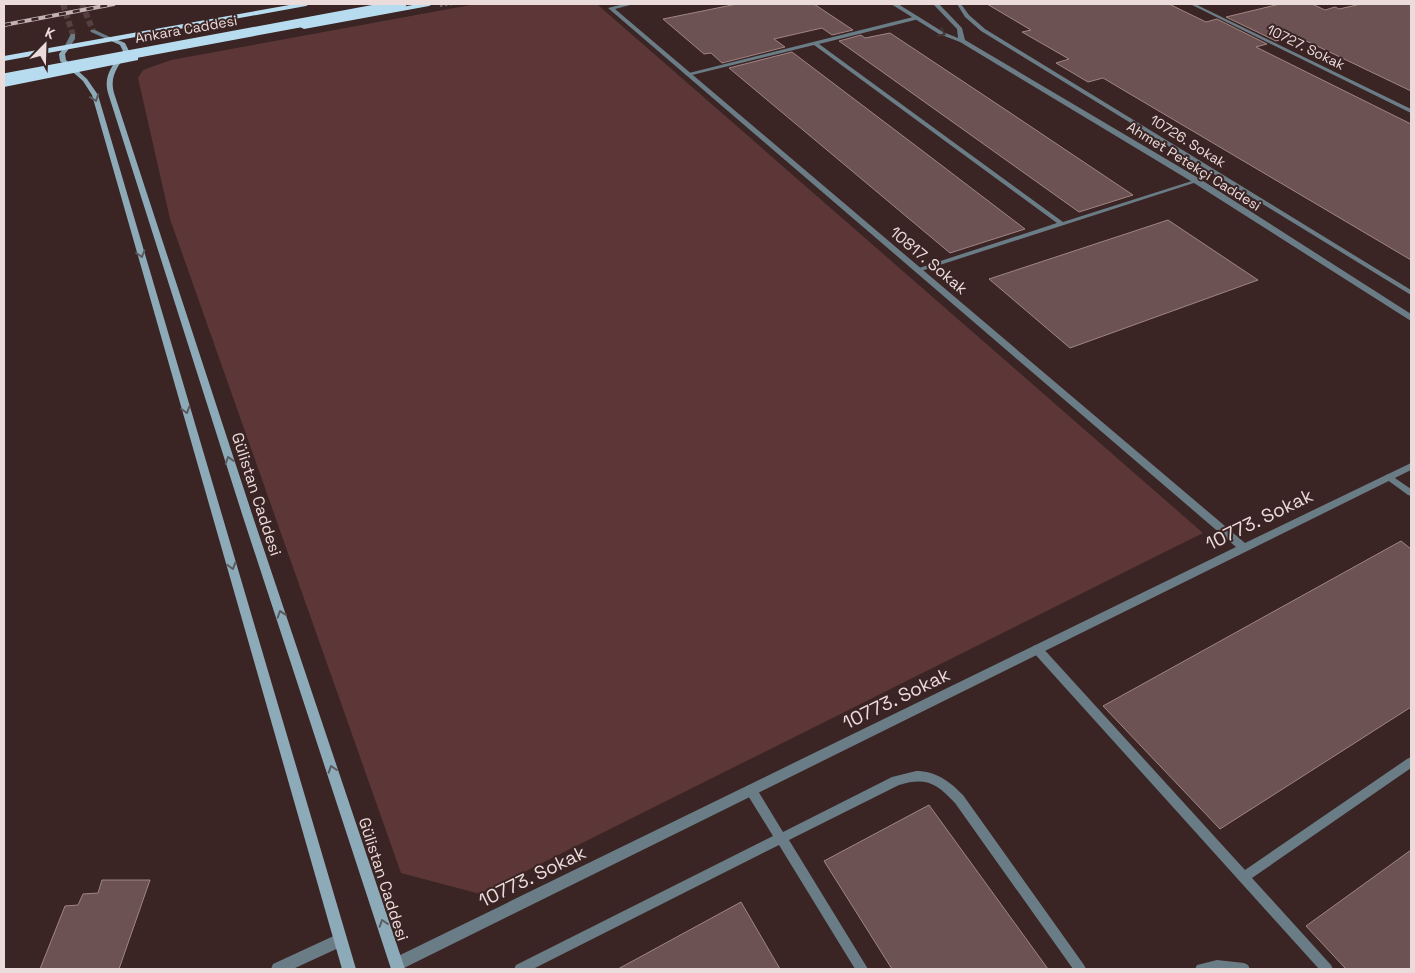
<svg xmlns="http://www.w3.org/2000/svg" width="1415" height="973" font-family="'Space Grotesk',sans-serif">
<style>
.green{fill:#5d3737}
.building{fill:#6c5252;stroke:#a18584}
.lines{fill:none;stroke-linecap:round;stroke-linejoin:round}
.tertiary-tunnel{stroke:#553f3f;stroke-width:6;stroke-dasharray:6 3;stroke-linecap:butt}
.path{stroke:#715c5c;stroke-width:2;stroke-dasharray:2.5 2.5;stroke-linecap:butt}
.service{fill:#6a7c85;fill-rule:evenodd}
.minor{fill:#6a7c85;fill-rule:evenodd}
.tertiary{fill:#6a7c85;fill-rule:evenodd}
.secondary{fill:#8daab8;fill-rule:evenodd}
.trunk{fill:#b8dcef;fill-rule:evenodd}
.rail-casing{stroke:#c3b2b2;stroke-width:4}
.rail{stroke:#3a2424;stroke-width:2.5;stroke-dasharray:7;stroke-linecap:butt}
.trunk-bridge{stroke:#b8dcef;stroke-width:9}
.oneway{stroke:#443637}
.oneway2{stroke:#5b5a5f}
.labels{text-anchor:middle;stroke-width:4;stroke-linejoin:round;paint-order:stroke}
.far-street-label{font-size:14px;fill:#ebdbdb;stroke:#3a2424}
.street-label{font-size:16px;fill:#ebdbdb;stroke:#3a2424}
.near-street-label{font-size:19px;fill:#ebdbdb;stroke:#3a2424}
</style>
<rect width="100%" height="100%" fill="#3a2424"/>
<path class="green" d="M476 4H602L598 5 1203 533 480 894 401 873 170 219 138 78 143 70 171 60Z"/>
<g class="building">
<path d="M737 4H814L853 30 832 35 822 28 774 39 785 47 722 63 711 53 704 54 663 19Z"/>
<path d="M987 4H1169L1206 22 1217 19 1267 44 1256 47 1411 124V260L1103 78 1088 82 1056 63 1069 59 1022 32 1031 30Z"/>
<path d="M1280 4H1312L1325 10 1335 7 1339 9 1361 4H1411V91L1296 36 1276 41 1226 17Z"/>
<path d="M890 33 1000 106 1133 195 1079 212 839 41 861 35 865 38Z"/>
<path d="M792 52 924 152 1025 229 950 253 729 68Z"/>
<path d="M1168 220 1258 280 1070 348 989 279Z"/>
<path d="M1401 541 1411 549V707L1220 829 1103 706Z"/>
<path d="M929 805 1048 969H892L824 861Z"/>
<path d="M1411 850V969H1346L1306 926Z"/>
<path d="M102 880H150L119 969H40L65 906 78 905 83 894 98 893Z"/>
<path d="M741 902 780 969H618Z"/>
</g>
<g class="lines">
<g class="tertiary-tunnel">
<path d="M63 4 73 35"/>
<path d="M82 4 93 31"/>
</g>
<path class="path" d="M440 6 454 4"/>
<g class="service">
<path d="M957 4H961L969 15 985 29 1411 290V295L981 31 965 17Z"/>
<path d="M1190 4H1195L1411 109V113Z"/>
<path d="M917 16 920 18 919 19 819 44 1063 222 1195 180 1200 181 918 272 916 271V269L1057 223 814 45 688 76 685 74Z"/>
<path d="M1389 474 1411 489V496L1408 495 1386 479 1385 477 1386 475Z"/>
<path d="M1037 645 1041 646 1245 870 1407 759 1411 757V768L1252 878 1331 965 1333 969H1319L1033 652 1032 649 1033 646Z"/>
<path d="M916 771C936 771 949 781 963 795L1084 965 1086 969H1073L955 803C936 783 926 777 899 785L789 840 868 969H855L779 845 533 969H514L516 965 773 836 747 794 745 790 747 786 751 785 755 786 783 832 892 777Z"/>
<path d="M1217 960 1244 963 1248 965 1250 969H1195L1197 965Z"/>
</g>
<g class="minor">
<path d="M624 4H634L615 9 1245 543 1411 463V470L402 969H392L390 964 392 959 1236 547 608 8Z"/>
<path d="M340 933 345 935 347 940 345 945 293 969H271L273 964Z"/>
</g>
<g class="tertiary">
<path d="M891 4H898L943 32 958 38 957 29 933 4H939L962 28 965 40 1200 179 1411 314V321L1194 183 960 42 939 34Z"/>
<path d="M91 30H95L114 39 109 40 91 32Z"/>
<path d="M71 34H75V39L69 48H65L64 47Z"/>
</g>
<g class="secondary">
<path d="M111 37 125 43 129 51C119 65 109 75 114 93L253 517 405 969H391L243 517 108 93C103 75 113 65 123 51L120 45 109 40V38Z"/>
<path d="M65 46 70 47 65 54 66 60 87 79 98 95 356 969H342L92 95 83 81 60 61 59 54Z"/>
</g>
<g class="trunk">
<path d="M295 4H310L306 6 4 61V56Z"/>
<path d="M418 4H433L429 6 304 29 300 27 304 25Z"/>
<path d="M135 55 138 56V60L4 87V81Z"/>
</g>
<defs>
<path id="rail" d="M4 25 114 4"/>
</defs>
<use href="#rail" class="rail-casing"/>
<use href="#rail" class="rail"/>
<path class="trunk-bridge" d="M4 78 402 4"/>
</g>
<defs><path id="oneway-chevron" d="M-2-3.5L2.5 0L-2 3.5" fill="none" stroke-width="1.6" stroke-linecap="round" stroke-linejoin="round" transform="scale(1.25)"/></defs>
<use class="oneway" href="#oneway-chevron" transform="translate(942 33) rotate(26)"/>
<g class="oneway2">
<use href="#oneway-chevron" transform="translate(95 98) rotate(70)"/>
<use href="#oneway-chevron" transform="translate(141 254) rotate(74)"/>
<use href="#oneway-chevron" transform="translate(186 410) rotate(74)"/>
<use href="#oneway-chevron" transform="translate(229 460) rotate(-108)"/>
<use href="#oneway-chevron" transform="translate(232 566) rotate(74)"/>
<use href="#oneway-chevron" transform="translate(281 614) rotate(-109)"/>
<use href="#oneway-chevron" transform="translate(332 769) rotate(-108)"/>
<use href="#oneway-chevron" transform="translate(383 923) rotate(-108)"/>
</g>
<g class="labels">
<g class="far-street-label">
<text transform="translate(186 29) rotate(-10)" y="5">Ankara Caddesi</text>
<text transform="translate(1306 47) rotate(26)" y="5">10727. Sokak</text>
<text transform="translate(1188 141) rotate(32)" y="5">10726. Sokak</text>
<text transform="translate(1194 166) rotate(32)" y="5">Ahmet Petekçi Caddesi</text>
</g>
<g class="street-label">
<text transform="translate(929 260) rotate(40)" y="6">10817. Sokak</text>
<text transform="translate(257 494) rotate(72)" y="6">Gülistan Caddesi</text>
<text transform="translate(384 879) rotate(72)" y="6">Gülistan Caddesi</text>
</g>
<g class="near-street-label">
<text transform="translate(1259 519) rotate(-26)" y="7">10773. Sokak</text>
<text transform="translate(896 698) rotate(-26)" y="7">10773. Sokak</text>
<text transform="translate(532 876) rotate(-26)" y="7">10773. Sokak</text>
</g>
</g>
<rect width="1415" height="973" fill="none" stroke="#ebdbdb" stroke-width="10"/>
<g transform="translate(45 45) rotate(23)" stroke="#3a2424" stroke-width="4" paint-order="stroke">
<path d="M0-4L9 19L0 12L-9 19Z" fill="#ebdbdb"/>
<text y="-8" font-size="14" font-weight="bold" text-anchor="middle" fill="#ebdbdb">K</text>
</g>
</svg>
